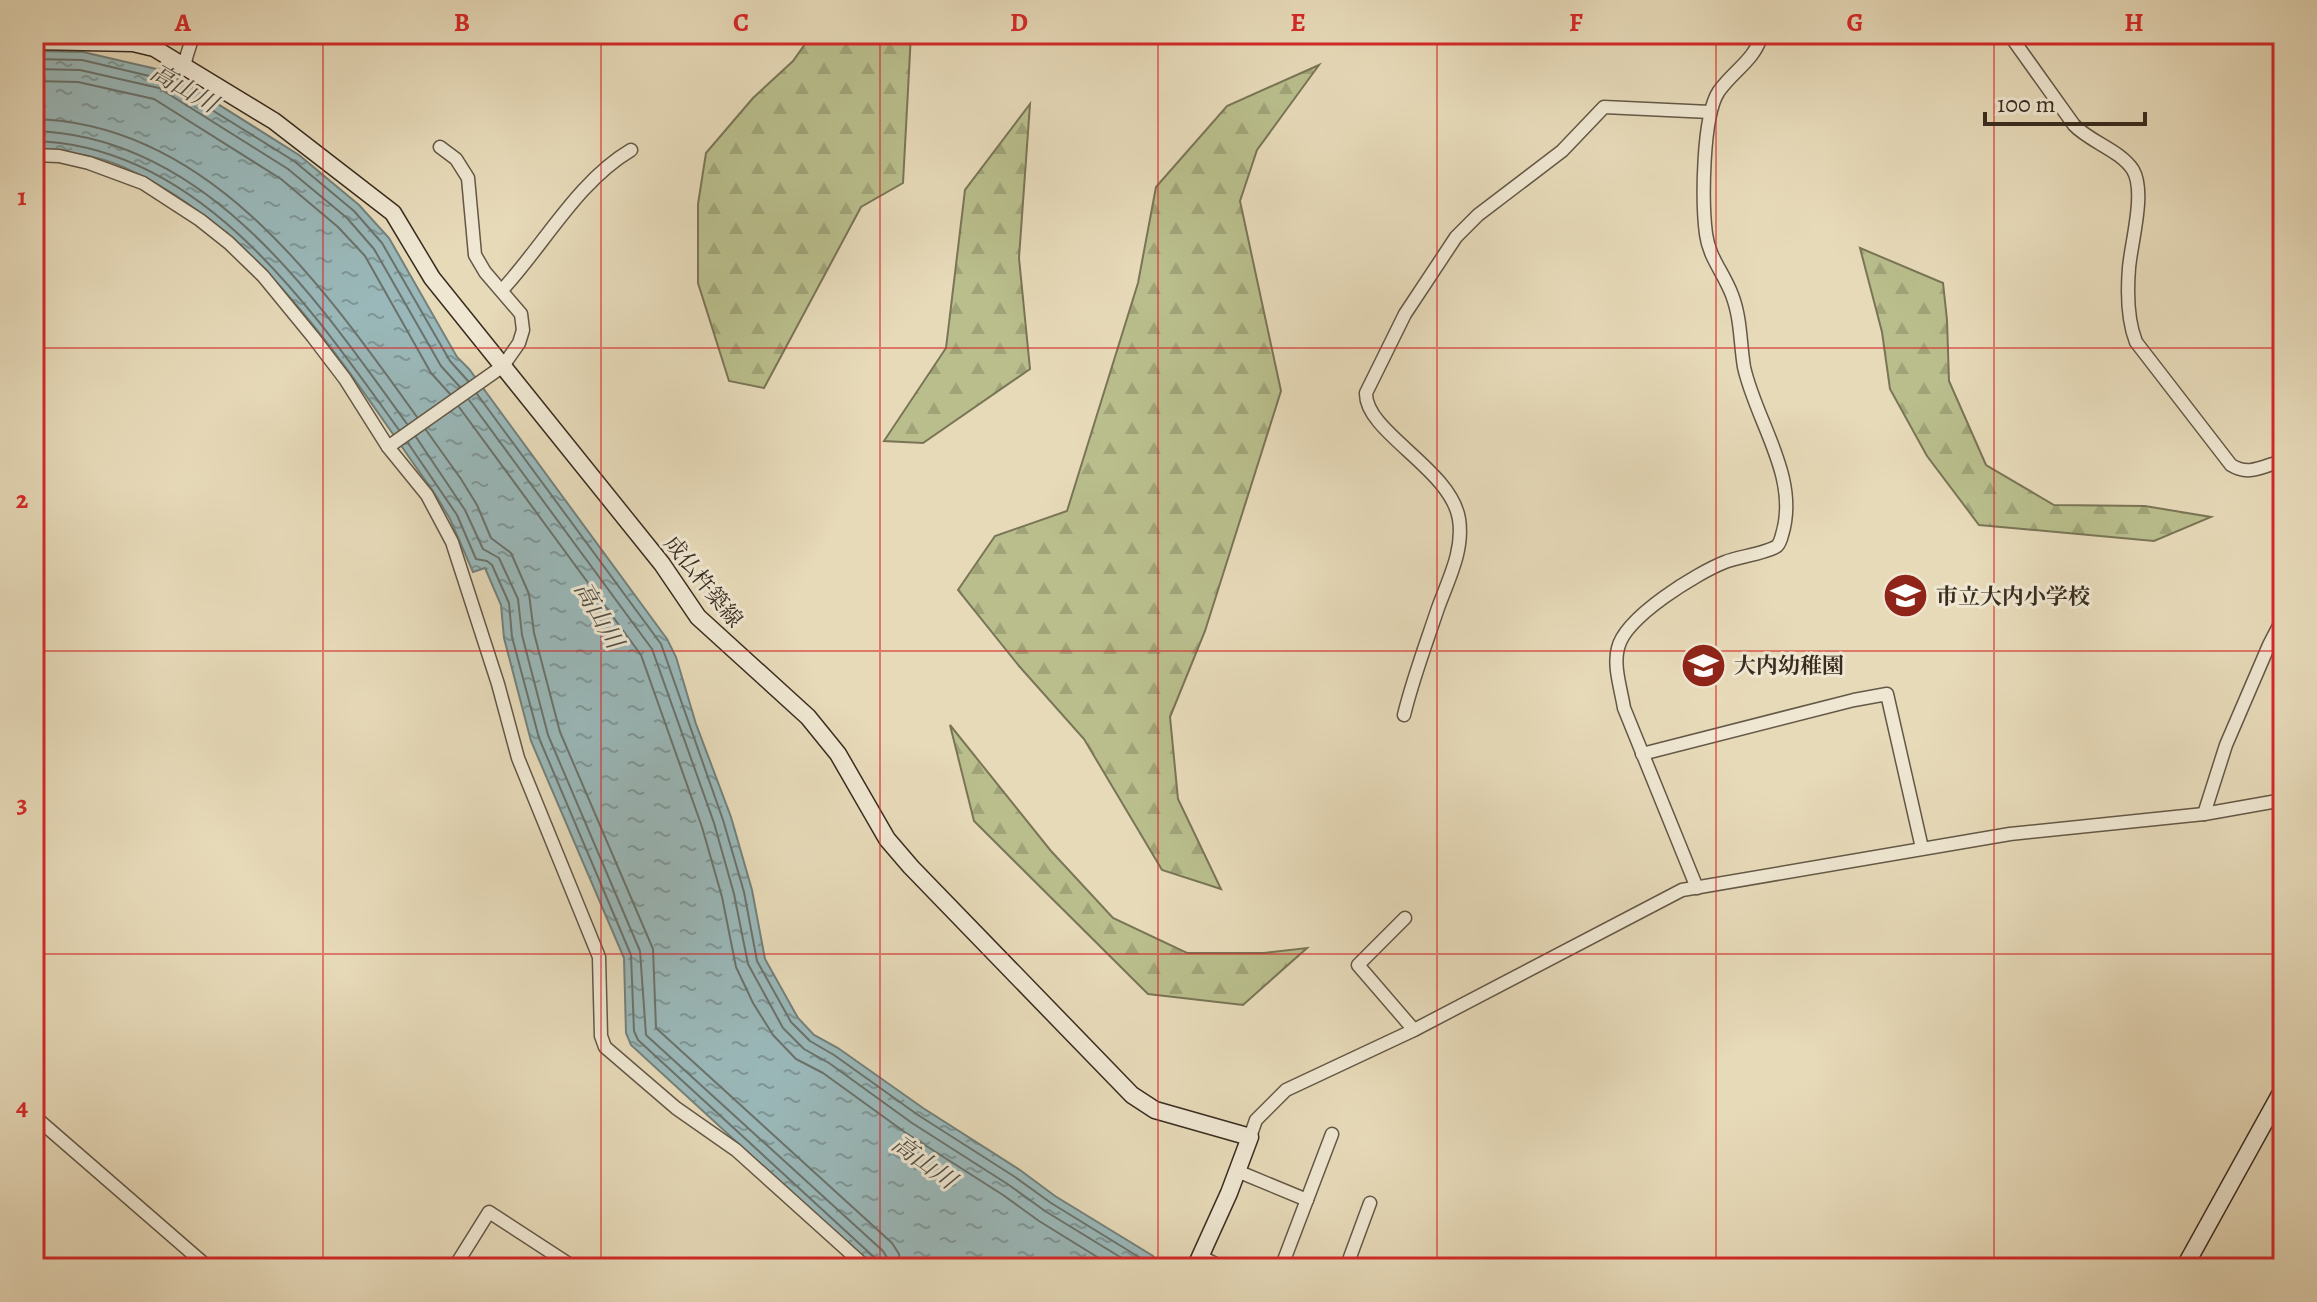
<svg xmlns="http://www.w3.org/2000/svg" width="2317" height="1302" font-family="Alegreya,'Noto Serif JP',serif">
<style>
.forest{fill:url(#forest-firs);stroke:#797556;stroke-width:2}
.water{fill:url(#water-ripples);stroke:#73807b;stroke-width:2}
.lines{fill:none;stroke-linecap:round;stroke-linejoin:round}
.shore{stroke:#6a726c;stroke-width:2}
.street-casing{stroke:#645846;stroke-width:15}
.secondary-casing{stroke:#392c1f;stroke-width:19}
.street{stroke:#efe7d2;stroke-width:12}
.secondary{stroke:#efe7d2;stroke-width:16}
.grid{fill:none;stroke:#d62828;stroke-width:2;stroke-opacity:0.55}
.labels{text-anchor:middle;stroke-width:6;stroke-linejoin:round;paint-order:stroke}
.street-label{font-size:22px;fill:#392c1f;stroke:#efe7d2}
.poi-label{font-size:22px;font-weight:bold;fill:#392c1f;stroke:#efe7d2;text-anchor:start}
.water-label{font-size:24px;font-style:italic;fill:#514f46;stroke:#efe7d2}
.neatline{fill:none;stroke:#d62828;stroke-width:3}
.grid-label{font-size:26px;text-anchor:middle;font-weight:bold;fill:#d62828}
</style>
<defs>
<pattern id="forest-firs" width="22" height="20" patternUnits="userSpaceOnUse" patternTransform="scale(2)"><rect width="22" height="20" fill="#b9be8c"/><path d="M5 1l3.5 6h-7zM16 11l3.5 6h-7z" fill="#a0a378"/></pattern>
<pattern id="water-ripples" width="26" height="14" patternUnits="userSpaceOnUse" patternTransform="scale(2)"><rect width="26" height="14" fill="#9ab8b9"/><path d="M2 4q2-2 4 0t4 0M15 11q2-2 4 0t4 0" fill="none" stroke="#7f9696"/></pattern>
</defs>
<rect width="100%" height="100%" fill="#e7dab9"/>
<filter id="stains"><feTurbulence type="fractalNoise" baseFrequency=".0025" numOctaves="4"/><feColorMatrix values="0 0 0 0 .2 0 0 0 0 .09 0 0 0 0 .02 0 0 0 .5 -.17"/></filter>
<radialGradient id="worn" r=".72"><stop offset=".6" stop-color="#630" stop-opacity="0"/><stop offset="1" stop-color="#630" stop-opacity=".3"/></radialGradient>
<g class="forest">
<path d="M812 34H911L903 183 861 207 764 388 729 381 698 283V204L706 153 753 98 793 61Z"/>
<path d="M1319 65 1257 150 1240 201 1281 391 1205 631 1170 717 1178 799 1221 889 1162 870 1084 739 1019 666 958 590 995 536 1067 511 1138 283 1156 187 1227 106Z"/>
<path d="M1030 104 1019 258 1030 369 923 443 884 441 946 348 965 190Z"/>
<path d="M1860 248 1943 283 1947 320 1949 381 1986 465 2054 505 2145 506 2211 517 2154 541 1979 525 1927 456 1890 389 1882 332Z"/>
<path d="M950 725 1051 851 1113 918 1187 953H1264L1307 948 1243 1005 1148 994 974 821Z"/>
</g>
<path class="water" d="M34 51 83 52 165 71 299 155 359 205 389 238 457 357 469 369 667 639 676 657 696 724 731 817 752 890 765 959 798 1018 814 1035 838 1048 923 1108 1020 1170 1055 1196 1153 1256 1161 1268H874L631 1045 626 1033 624 958 531 741 504 638 501 605 485 568 473 572 450 519 435 494C349 374 265 230 123 167 95 154 64 152 34 149Z"/>
<g class="lines">
<g class="shore">
<path d="M34 59 82 60 162 79 294 161 354 211 382 243 450 361 468 381"/>
<path d="M34 69 80 70 159 88 288 169 347 218 374 249 441 366 460 387"/>
<path d="M34 81 78 82 154 99 281 179 338 227 365 256 431 373 450 394"/>
<path d="M34 119C211 123 324 288 417 417"/>
<path d="M34 131C207 136 316 298 407 424"/>
<path d="M34 141C201 145 311 308 399 430"/>
<path d="M477 394 661 644 723 820 744 892 757 961 791 1022 810 1041 834 1055 918 1115 1015 1177 1051 1203 1147 1262 1151 1268"/>
<path d="M469 400 652 649 714 823 734 894 748 964 783 1028 804 1049 829 1063 912 1123 1009 1185 1045 1211 1138 1268"/>
<path d="M459 407 641 655 702 827 722 897 736 967 753 1003 773 1035 796 1059 823 1073 906 1133 1003 1195 1039 1221 1115 1268"/>
<path d="M426 430 461 479 477 505 491 538 511 553 529 594 534 633 560 732 653 949 656 1028 892 1243 899 1254 901 1268"/>
<path d="M416 437 465 510 483 549 499 558 518 599 522 635 548 735 640 951 646 1035 883 1251 888 1259 889 1268"/>
<path d="M408 443 457 515 476 559 487 561 492 565 509 603 512 637 539 738 631 955 634 1031 638 1040 876 1259 879 1268"/>
</g>
<defs>
<g id="street">
<path d="M2009 34 2074 125C2090 142 2120 150 2133 170 2146 192 2131 243 2129 268 2127 293 2127 319 2136 342L2231 465C2250 477 2264 465 2283 461"/>
<path d="M185 66C185 54 192 46 192 34"/>
<path d="M34 155 59 156 89 163 143 183 200 220 229 243 263 276 313 337 345 379 388 447 427 495 452 542 498 684 518 758 599 957 601 1036 605 1047 676 1108 736 1150 867 1268"/>
<path d="M502 290C544 245 577 182 631 150"/>
<path d="M388 447 503 366 519 343 523 330 521 314 485 272 475 255 468 178 456 159 440 147"/>
<path d="M1404 715C1413 678 1426 644 1438 608 1448 580 1464 551 1459 519 1451 469 1365 432 1366 393L1405 314 1456 237 1478 215 1562 151 1604 107 1710 112"/>
<path d="M1642 754 1854 700 1887 694 1922 848"/>
<path d="M2204 814 2226 745 2269 645 2283 618"/>
<path d="M1697 888 1624 708C1621 689 1613 666 1618 648 1625 617 1697 573 1725 562 1737 557 1768 553 1777 546 1780 543 1781 539 1782 535 1800 477 1756 422 1744 367 1740 343 1741 318 1732 295 1724 273 1709 258 1706 234 1702 203 1702 116 1719 91 1734 70 1755 60 1762 34"/>
<path d="M1405 918 1358 965 1414 1030"/>
<path d="M34 1116 209 1268"/>
<path d="M1250 1137 1256 1120 1286 1090 1414 1030 1682 890 2010 834 2204 814 2283 800"/>
<path d="M1237 1171 1307 1200"/>
<path d="M1202 1257 1223 1268"/>
<path d="M454 1268 489 1212 575 1268"/>
<path d="M1281 1268 1332 1134"/>
<path d="M1346 1268 1370 1203"/>
</g>
<g id="secondary">
<path d="M34 41 133 43 154 48 274 121 393 213 432 278 662 564 698 617 808 717 838 754 887 839 911 867 1132 1095 1155 1110 1250 1137 1229 1193 1195 1268"/>
<path d="M2184 1268 2283 1089"/>
</g>
</defs>
<use href="#street" class="street-casing"/>
<use href="#secondary" class="secondary-casing"/>
<use href="#street" class="street"/>
<use href="#secondary" class="secondary"/>
</g>
<path class="grid" d="M323 34V1268M601 34V1268M880 34V1268M1158 34V1268M1437 34V1268M1716 34V1268M1994 34V1268M34 348H2283M34 651H2283M34 954H2283"/>
<defs>
<symbol id="school-disc" viewBox="-11 -11 22 22"><circle r="9.5" fill="#8f2418" stroke="#efe7d2"/><path d="M0-5L7-2L0 1L-7-2ZM-4 1L0 2.5L4 1V4Q0 6-4 4Z" fill="#fff"/></symbol>
</defs>
<g fill-rule="evenodd">
<use href="#school-disc" x="1880" y="570" width="51" height="51"/>
<use href="#school-disc" x="1678" y="640" width="51" height="51"/>
</g>
<g class="labels">
<g class="street-label">
<text transform="translate(704 581) rotate(51)" y="8">成仏杵築線</text>
</g>
<g class="poi-label">
<text x="1936" y="604">市立大内小学校</text>
<text x="1734" y="673">大内幼稚園</text>
</g>
<g class="water-label">
<text transform="translate(184 88) rotate(30)" y="8">高山川</text>
<text transform="translate(599 615) rotate(60)" y="8">高山川</text>
<text transform="translate(924 1162) rotate(36)" y="8">高山川</text>
</g>
</g>
<rect width="2317" height="1302" fill="none" stroke="#e7dab9" stroke-width="88"/>
<path d="M1985 112v12h160v-12" fill="none" stroke="#392c1f" stroke-width="4"/>
<text x="1997" y="112" font-size="24" fill="#392c1f" stroke="#efe7d2" stroke-width="6" paint-order="stroke">100 m</text>
<rect x="44" y="44" width="2229" height="1214" class="neatline"/>
<g class="grid-label">
<text x="183" y="31">A</text>
<text x="462" y="31">B</text>
<text x="741" y="31">C</text>
<text x="1019" y="31">D</text>
<text x="1298" y="31">E</text>
<text x="1576" y="31">F</text>
<text x="1855" y="31">G</text>
<text x="2134" y="31">H</text>
<text x="22" y="205">1</text>
<text x="22" y="508">2</text>
<text x="22" y="812">3</text>
<text x="22" y="1115">4</text>
</g>
<rect width="100%" height="100%" filter="url(#stains)"/>
<rect width="100%" height="100%" fill="url(#worn)"/>
</svg>
